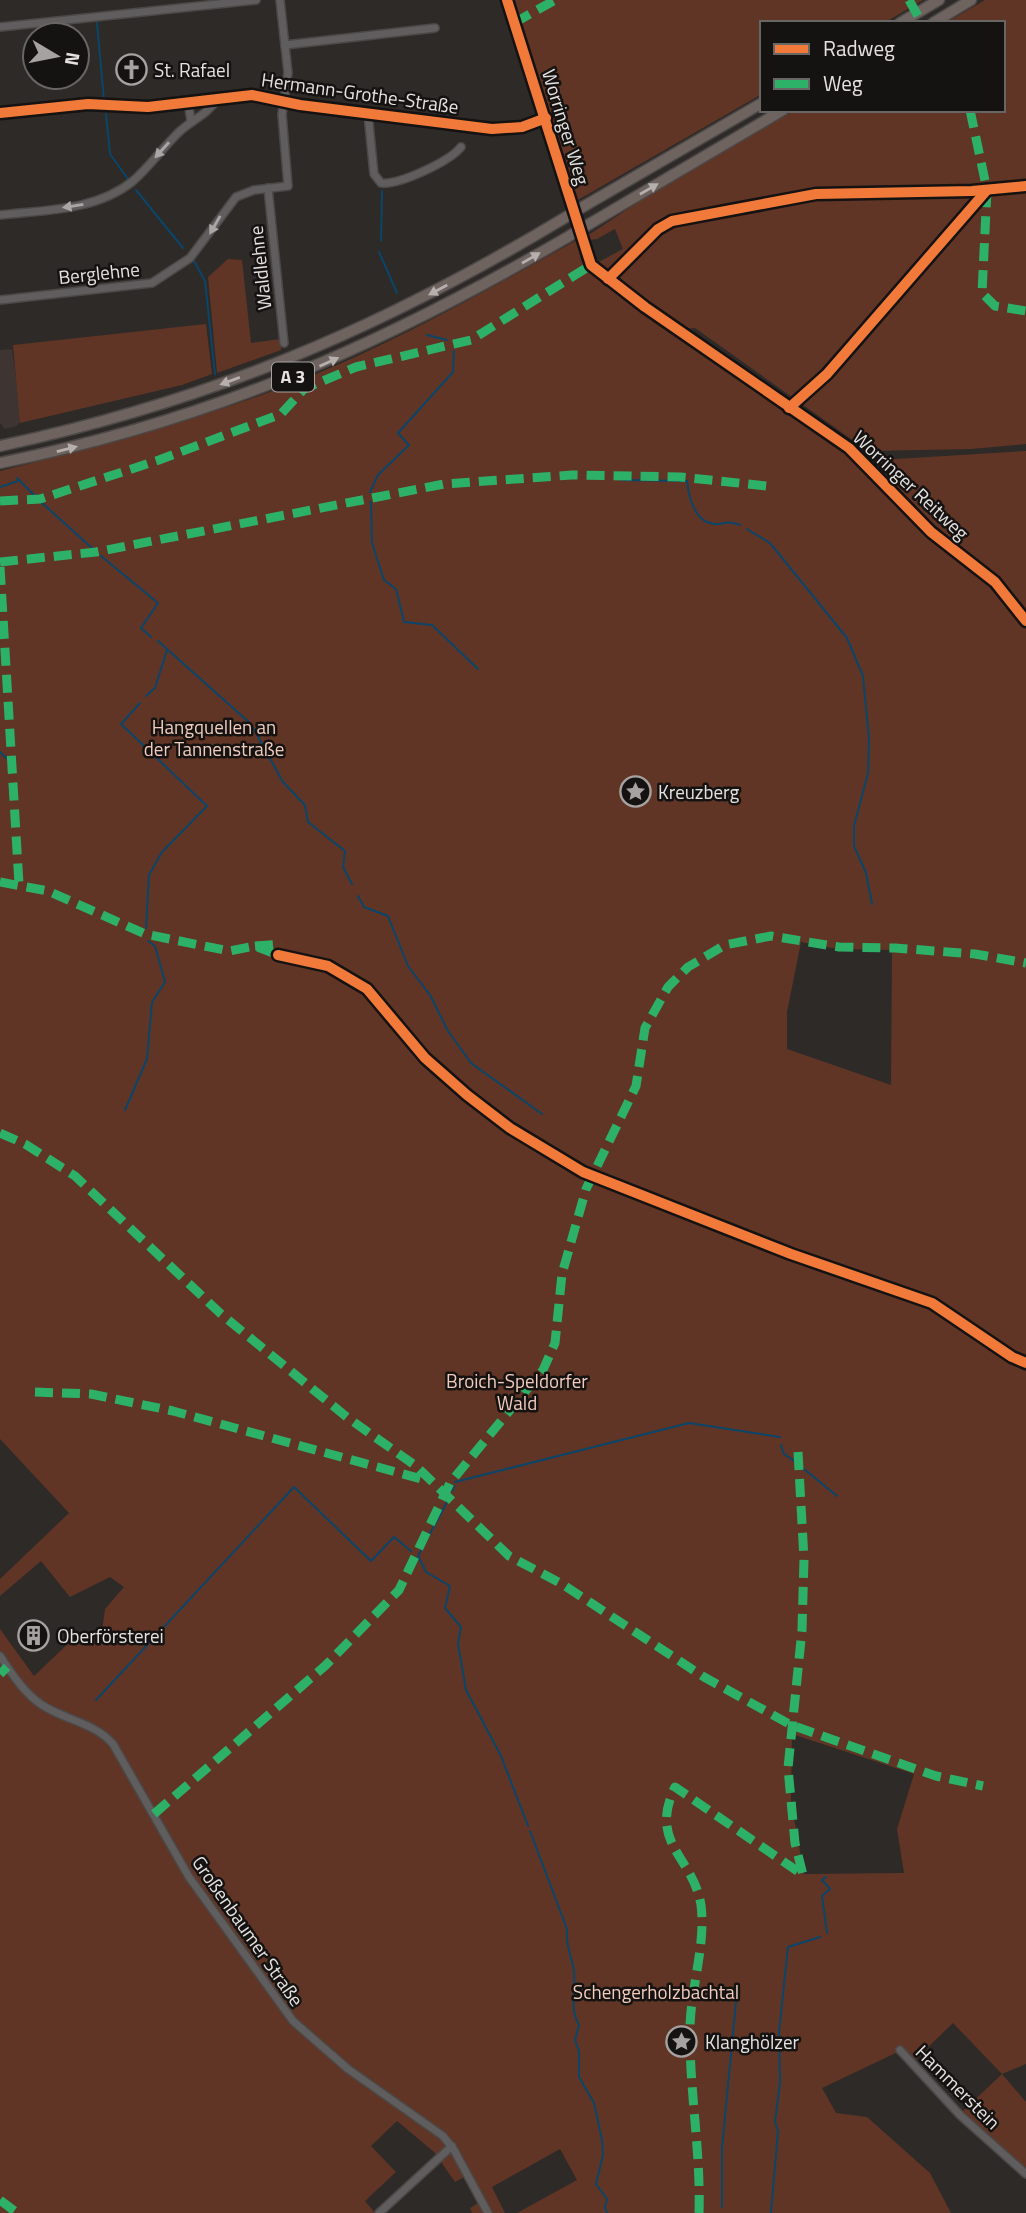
<svg xmlns="http://www.w3.org/2000/svg" width="1026" height="2213" font-family="'Titillium Web',sans-serif">
<style>
.built{fill:#3e3431}
.green{fill:#613525;fill-rule:evenodd}
.lines{fill:none;stroke-linecap:round;stroke-linejoin:round}
.stream{stroke:#0a456a;stroke-width:2}
.minor-casing{stroke:#4b4847;stroke-width:10}
.highway-casing{stroke:#4b4847;stroke-width:13}
.minor{stroke:#5f5d5d;stroke-width:7}
.highway{stroke:#6e635e;stroke-width:10}
.highway-bridge-casing{stroke:#4b4847;stroke-width:13;stroke-linecap:butt}
.highway-bridge{stroke:#6e635e;stroke-width:10}
.quiet{stroke:#2db169;stroke-width:9;stroke-dasharray:18 9;stroke-linecap:butt}
.cycleway-casing{stroke:#151212;stroke-width:15}
.cycleway{stroke:#f17a3a;stroke-width:10}
.oneway{fill:#a9a6a6}
.oneway2{fill:#b5afad}
.labels{text-anchor:middle;stroke-width:5;stroke-linejoin:round;paint-order:stroke}
.shield{fill:#151212;stroke:#a7a4a3;stroke-width:2}
.shield-label{font-size:18px;font-weight:bold;fill:#e5e2e1}
.poi-label{font-size:19px;fill:#e5e2e1;stroke:#151212;text-anchor:start}
.street-label{font-size:19px;fill:#e5e2e1;stroke:#151212}
.park-label{font-size:19px;fill:#f3ccbd;stroke:#151212}
</style>
<rect width="100%" height="100%" fill="#2d2a28"/>
<path class="built" d="M12 349 22 419 17 426 5 429 0 423V350Z"/>
<g class="green">
<path d="M512 0H923L884 23H762V94L576 201Z"/>
<path d="M985 0H1026V444L971 449 868 451 695 328 684 329 589 263 595 264 623 249 615 229 597 239 589 240 587 236 649 195 795 110H1003V23H946Z"/>
<path d="M577 240 581 260 588 269 833 441 873 474 930 536 991 583 1026 627V2064L1002 2074 1026 2102V2171L962 2112 1002 2074 953 2023 913 2062 902 2050 822 2088 836 2113 867 2117 930 2173 951 2213H517L577 2180 560 2149 492 2187 505 2213H472L470 2208 480 2202 464 2177 455 2182 434 2152 397 2121 371 2146 396 2172 365 2201 375 2213H0V1629L34 1676 74 1638 89 1646 102 1631 105 1609 124 1587 110 1577 70 1597 41 1561 0 1596V1579L69 1513 0 1439V471C100 445 199 420 296 382 394 344 485 291 577 240ZM801 942 837 949 892 950 891 1085 787 1049V1012ZM792 1734 914 1774 897 1829 904 1873 804 1874 791 1801Z"/>
<path d="M228 259 242 260 251 343 281 339V350L217 373 208 277Z"/>
<path d="M206 324 212 374 182 385 20 423 13 345Z"/>
<path d="M1026 451V609C983 555 913 522 879 460Z"/>
</g>
<g class="lines">
<g class="stream">
<path d="M97 23 104 100"/>
<path d="M106 114 110 154 128 179"/>
<path d="M136 190 183 248"/>
<path d="M381 241 382 191"/>
<path d="M379 252 397 293"/>
<path d="M194 261 205 281 215 374"/>
<path d="M427 335 447 340"/>
<path d="M17 478 35 496"/>
<path d="M622 480 687 481C689 498 695 525 718 524 727 523 731 521 740 525"/>
<path d="M0 487 18 481"/>
<path d="M370 492 378 475 409 445 398 433 453 372 454 351"/>
<path d="M41 502 93 549"/>
<path d="M371 502 372 543 384 580 396 589 404 622 432 625 478 669"/>
<path d="M747 529 770 543 847 638 863 676 869 740 868 773 854 826V846L866 873 872 904"/>
<path d="M101 556 158 603 141 628 151 637"/>
<path d="M158 641 251 724 283 782 305 805 308 822 345 851 343 867 352 884"/>
<path d="M146 696 155 688 167 650"/>
<path d="M140 703 121 724 207 806 162 852 149 875 146 928"/>
<path d="M0 752 6 758"/>
<path d="M358 896 364 907 388 916 408 966 430 995 448 1031 471 1063 542 1114"/>
<path d="M125 1110 147 1059 152 1002 165 982 155 946 148 941"/>
<path d="M781 1445 784 1454 796 1462"/>
<path d="M804 1469 837 1496"/>
<path d="M455 1482 689 1423 780 1437"/>
<path d="M452 1491 454 1486"/>
<path d="M448 1500 418 1556 426 1572 450 1586 445 1608 461 1627 458 1644 466 1690 501 1756 528 1826"/>
<path d="M96 1700 294 1487 371 1561 394 1537 411 1551"/>
<path d="M530 1831 567 1929C565 1945 572 1957 574 1971 576 1989 569 2008 579 2025L575 2040 579 2051V2077L594 2103 602 2140 603 2155 596 2184 607 2199 605 2207 607 2213"/>
<path d="M826 1877 822 1880 830 1889 822 1896 827 1933"/>
<path d="M722 2207V2148L737 1992"/>
<path d="M771 2213 778 2131 775 2122 780 2083 779 2032 788 1947 820 1937"/>
</g>
<defs>
<g id="minor">
<path d="M507 0 591 265 645 307 849 448 931 532 995 582 1026 621"/>
<path d="M0 27 256 0"/>
<path d="M285 45 435 28"/>
<path d="M188 102 191 121"/>
<path d="M0 113 88 104 148 107 252 95 300 105 492 129 522 127 546 118"/>
<path d="M368 114 374 174 381 183C400 185 450 161 461 147"/>
<path d="M268 188 284 343"/>
<path d="M0 215C45 210 96 211 133 181 149 167 162 149 177 134 189 121 208 115 217 99"/>
<path d="M0 300 152 283 190 258 236 197 254 190 288 186 282 114 288 73 280 0"/>
<path d="M0 1656C12 1674 24 1693 42 1705 65 1720 95 1723 113 1744L189 1877 293 2021 348 2069 443 2136 454 2150 488 2213"/>
<path d="M900 2050 960 2115 1026 2174"/>
<path d="M379 2213 452 2146"/>
</g>
<g id="highway">
<path d="M900 23 939 0"/>
<path d="M933 23 971 0"/>
<path d="M586 205 762 103"/>
<path d="M591 223 783 110"/>
<path d="M0 446C210 401 378 330 561 220"/>
<path d="M0 463C212 420 380 346 566 238"/>
</g>
</defs>
<use href="#minor" class="minor-casing"/>
<use href="#highway" class="highway-casing"/>
<use href="#minor" class="minor"/>
<use href="#highway" class="highway"/>
<defs>
<g id="highway-bridge">
<path d="M561 220 586 205"/>
<path d="M566 238 591 223"/>
</g>
</defs>
<use href="#highway-bridge" class="highway-bridge-casing"/>
<use href="#highway-bridge" class="highway-bridge"/>
<g class="quiet">
<path d="M909 0 922 23"/>
<path d="M514 23 555 0"/>
<path d="M970 110 987 190 982 293 995 306 1026 311"/>
<path d="M0 501 40 499 159 460 281 414 304 389 356 367 471 340 591 265"/>
<path d="M0 562 96 552 444 484 572 475 680 477 767 486"/>
<path d="M0 567 19 884"/>
<path d="M0 882 48 891 145 934 229 951 255 946 283 957"/>
<path d="M255 946 282 944"/>
<path d="M0 1133 25 1144 75 1176 221 1314 348 1418 416 1466 509 1556 562 1584 704 1677 791 1725 936 1776 983 1786"/>
<path d="M35 1392 91 1394 173 1411 425 1480"/>
<path d="M798 1452 804 1559 802 1630 788 1768 795 1843 803 1875"/>
<path d="M0 1674 7 1667"/>
<path d="M154 1814 326 1665 399 1590 450 1483 543 1370 555 1343 562 1274 586 1189 636 1086 645 1028 668 987 688 967 725 945 771 936 839 947 895 948 975 954 1026 963"/>
<path d="M0 2200 17 2213"/>
<path d="M699 2213C701 2151 689 2089 690 2027 691 1986 706 1945 701 1905 693 1856 648 1844 675 1787L803 1875"/>
</g>
<defs>
<g id="cycleway">
<path d="M507 0 591 265 645 307 849 448 931 532 995 582 1026 621"/>
<path d="M0 113 88 104 148 107 252 95 300 105 492 129 522 127 546 118"/>
<path d="M608 279 658 229 672 221 816 194 972 191 1026 186"/>
<path d="M789 408 827 374 987 190"/>
<path d="M278 955 328 966 367 989 425 1058 467 1095 510 1128 583 1172 791 1254 932 1303 1012 1357 1026 1363"/>
</g>
</defs>
<use href="#cycleway" class="cycleway-casing"/>
<use href="#cycleway" class="cycleway"/>
</g>
<defs><path id="oneway-solid" d="M-6-.8H1V-3.2L6.5 0L1 3.2V.8H-6Z" transform="scale(1.75)"/></defs>
<g class="oneway">
<use href="#oneway-solid" transform="translate(162 150) rotate(132)"/>
<use href="#oneway-solid" transform="translate(73 206) rotate(171)"/>
<use href="#oneway-solid" transform="translate(215 225) rotate(120)"/>
</g>
<g class="oneway2">
<use href="#oneway-solid" transform="translate(649 189) rotate(-30)"/>
<use href="#oneway-solid" transform="translate(531 258) rotate(-30)"/>
<use href="#oneway-solid" transform="translate(438 290) rotate(152)"/>
<use href="#oneway-solid" transform="translate(329 362) rotate(-24)"/>
<use href="#oneway-solid" transform="translate(230 381) rotate(160)"/>
<use href="#oneway-solid" transform="translate(67 449) rotate(-14)"/>
</g>
<defs>
<symbol id="church-ring" viewBox="-11 -11 22 22"><circle r="9.5" fill="#151212" stroke="#a5a2a0" stroke-width="1.5"/><path d="M-1.2-6h2.4v3.5h3.3v2.4h-3.3V6h-2.4V-.1h-3.3v-2.4h3.3Z" fill="#a5a2a0"/></symbol>
<symbol id="sight-ring" viewBox="-11 -11 22 22"><circle r="9.5" fill="#151212" stroke="#a5a2a0" stroke-width="1.5"/><path d="M0-6L1.8-2.2L6-1.7L2.9 1.2L3.7 5.4L0 3.3L-3.7 5.4L-2.9 1.2L-6-1.7L-1.8-2.2Z" fill="#a5a2a0"/></symbol>
<symbol id="building-ring" viewBox="-11 -11 22 22"><circle r="9.5" fill="#151212" stroke="#a5a2a0" stroke-width="1.5"/><path d="M-4-6H4V6H1V3H-1V6H-4ZM-2.5-4.3h1.7v1.8h-1.7ZM.8-4.3h1.7v1.8H.8ZM-2.5-1h1.7V.8h-1.7ZM.8-1h1.7V.8H.8Z" fill="#a5a2a0"/></symbol>
</defs>
<g fill-rule="evenodd">
<use href="#church-ring" x="114" y="52" width="35" height="35"/>
<use href="#sight-ring" x="618" y="774" width="35" height="35"/>
<use href="#building-ring" x="16" y="1618" width="35" height="35"/>
<use href="#sight-ring" x="664" y="2024" width="35" height="35"/>
</g>
<g class="labels">
<rect class="shield" x="272" y="362.5" width="42" height="29" rx="5"/>
<g class="shield-label">
<text x="293" y="383">A 3</text>
</g>
<g class="poi-label">
<text x="154" y="77">St. Rafael</text>
<text x="658" y="799">Kreuzberg</text>
<text x="57" y="1643">Oberförsterei</text>
<text x="705" y="2049">Klanghölzer</text>
</g>
<g class="street-label">
<text transform="translate(360 93) rotate(8)" y="7">Hermann-Grothe-Straße</text>
<text transform="translate(566 127) rotate(73)" y="7">Worringer Weg</text>
<text transform="translate(260 268) rotate(-96)" y="7">Waldlehne</text>
<text transform="translate(99 273) rotate(-6)" y="7">Berglehne</text>
<text transform="translate(911 485) rotate(43)" y="7">Worringer Reitweg</text>
<text transform="translate(248 1931) rotate(55)" y="7">Großenbaumer Straße</text>
<text transform="translate(958 2087) rotate(45)" y="7">Hammerstein</text>
</g>
<g class="park-label">
<text x="214" y="734">Hangquellen an<tspan x="214" dy="22">der Tannenstraße</tspan></text>
<text x="517" y="1388">Broich-Speldorfer<tspan x="517" dy="22">Wald</tspan></text>
<text x="656" y="1999">Schengerholzbachtal</text>
</g>
</g>
<rect x="760" y="21" width="245" height="91" fill="#151212" stroke="#686565" stroke-width="2"/>
<rect x="774" y="44" width="35" height="10" fill="#f17a3a" stroke="#686565" stroke-width="2"/>
<text x="823" y="56" font-size="21" fill="#e5e2e1">Radweg</text>
<rect x="774" y="79" width="35" height="10" fill="#2db169" stroke="#686565" stroke-width="2"/>
<text x="823" y="91" font-size="21" fill="#e5e2e1">Weg</text>
<g transform="translate(56 56) rotate(100)"><circle r="33" fill="#151212" stroke="#686565" stroke-width="2"/>
<path d="M0-5L12 26L0 18L-12 26Z" fill="#a5a2a0"/>
<text y="-10" font-size="19" font-weight="bold" text-anchor="middle" fill="#e5e2e1">N</text>
</g>
</svg>
